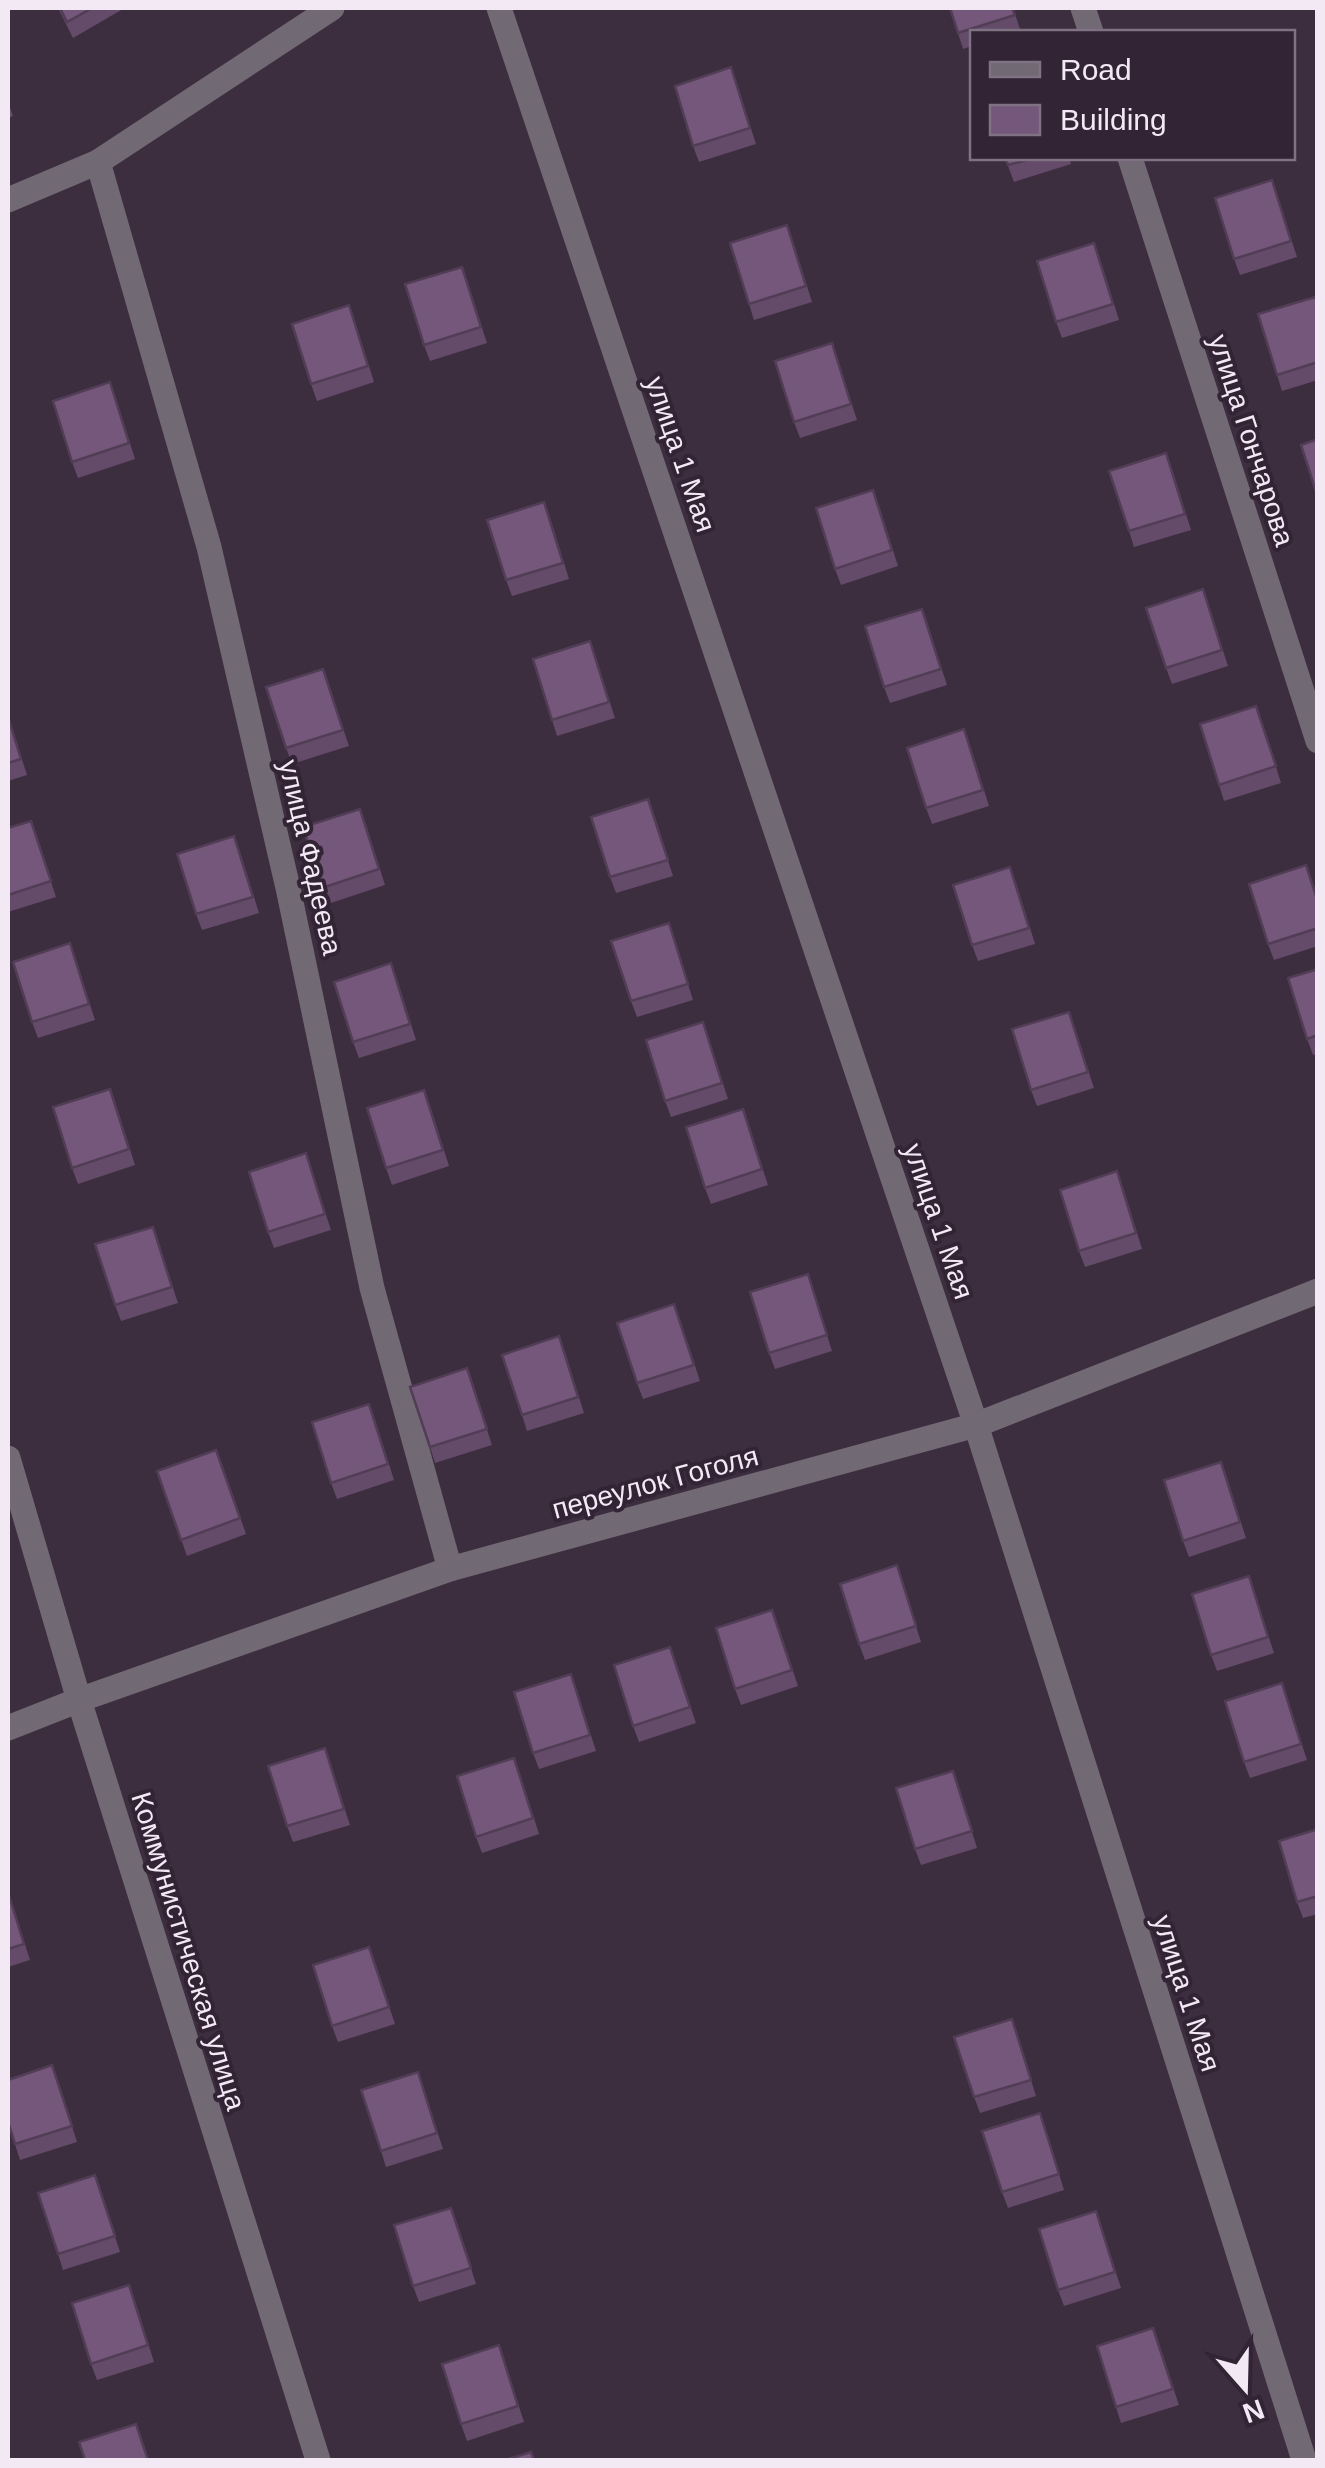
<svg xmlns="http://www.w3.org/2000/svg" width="1325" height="2468" font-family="Helvetica,sans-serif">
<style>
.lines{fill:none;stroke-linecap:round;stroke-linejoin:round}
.minor{stroke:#716973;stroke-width:25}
.wall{fill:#644b69}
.building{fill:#74577a;stroke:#513d55;stroke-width:2.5}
.labels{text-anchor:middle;stroke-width:8;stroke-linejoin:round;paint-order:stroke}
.street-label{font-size:28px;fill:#f3e9f5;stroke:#322335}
</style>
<rect width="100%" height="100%" fill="#3c2d3f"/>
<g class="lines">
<g class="minor">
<path d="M499 8 976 1425 1304 2460"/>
<path d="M1083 8 1091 32"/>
<path d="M1130 158 1318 741"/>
<path d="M98 162 209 547 288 888 372 1288 450 1569"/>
<path d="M8 200 98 162 332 8"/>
<path d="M8 1458 79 1700 318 2460"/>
<path d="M8 1728 79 1700 450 1569 976 1425 1318 1291"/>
</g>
</g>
<g class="wall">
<path d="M58 8H123V9L73 38Z"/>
<path d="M950 8H1013L1021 32H972V46L963 49Z"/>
<path d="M731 67 756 144 699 162 693 146Z"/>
<path d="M8 101 13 116 8 118Z"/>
<path d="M1005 158H1069L1071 164 1014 182Z"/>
<path d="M1272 180 1297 257 1240 275 1234 259Z"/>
<path d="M793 241 812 302 754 320 749 304Z"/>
<path d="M1100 259 1119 320 1062 338 1056 322Z"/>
<path d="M462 267 487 343 430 361 424 345Z"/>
<path d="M1318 304V380L1282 391 1277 375Z"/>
<path d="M355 322 374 382 317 401 311 384Z"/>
<path d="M837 359 857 420 800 438 794 422Z"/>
<path d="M116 399 135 459 78 478 72 462Z"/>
<path d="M1172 469 1191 530 1134 547 1129 531Z"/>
<path d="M879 506 898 566 841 585 835 569Z"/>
<path d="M550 518 569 579 512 596 506 580Z"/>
<path d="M1203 589 1228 666 1172 684 1166 668Z"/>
<path d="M922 609 947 685 890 703 884 687Z"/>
<path d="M590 641 615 718 557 736 552 720Z"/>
<path d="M323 669 349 746 292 764 286 748Z"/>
<path d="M8 715 27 775 8 781Z"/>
<path d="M1262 722 1281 783 1224 801 1219 785Z"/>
<path d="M970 745 989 806 932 824 926 808Z"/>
<path d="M648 799 673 876 616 893 610 877Z"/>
<path d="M31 821 56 897 8 912V828Z"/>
<path d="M366 825 385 885 328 904 322 888Z"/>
<path d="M240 852 259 913 202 930 196 914Z"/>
<path d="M1306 865 1318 899V946L1274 960 1268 944Z"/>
<path d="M1016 883 1035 944 978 961 972 945Z"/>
<path d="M669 923 693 1000 637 1017 631 1001Z"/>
<path d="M70 943 95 1020 38 1038 32 1022Z"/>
<path d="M1318 969V1053L1313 1055 1307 1039Z"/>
<path d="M397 979 416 1040 359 1058 353 1042Z"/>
<path d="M1069 1012 1094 1088 1037 1106 1031 1090Z"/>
<path d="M703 1022 728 1099 671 1117 665 1101Z"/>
<path d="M116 1105 135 1165 78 1184 72 1168Z"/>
<path d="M430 1106 449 1166 392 1185 386 1168Z"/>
<path d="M743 1109 768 1185 711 1204 705 1188Z"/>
<path d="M311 1169 331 1230 274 1248 268 1232Z"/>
<path d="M1123 1187 1142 1249 1085 1267 1079 1251Z"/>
<path d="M158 1243 178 1303 121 1321 115 1305Z"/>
<path d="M808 1274 832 1351 775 1369 769 1353Z"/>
<path d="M680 1320 700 1381 643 1399 637 1383Z"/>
<path d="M565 1352 584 1413 527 1431 522 1415Z"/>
<path d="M467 1368 492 1445 435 1463 430 1447Z"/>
<path d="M375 1420 394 1480 337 1499 331 1483Z"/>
<path d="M216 1450 246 1534 187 1556 157 1471Z"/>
<path d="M1221 1462 1246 1538 1189 1557 1183 1541Z"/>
<path d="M1249 1576 1274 1653 1217 1671 1211 1655Z"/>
<path d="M902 1581 921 1642 865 1660 859 1644Z"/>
<path d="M772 1610 798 1686 741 1705 735 1689Z"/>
<path d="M670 1647 696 1723 639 1742 633 1726Z"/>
<path d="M577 1691 596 1751 539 1769 533 1753Z"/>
<path d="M1287 1699 1307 1760 1250 1778 1244 1762Z"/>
<path d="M325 1748 350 1825 293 1842 287 1826Z"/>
<path d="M520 1774 539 1834 482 1853 476 1837Z"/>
<path d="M958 1787 977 1848 921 1865 915 1849Z"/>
<path d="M1318 1829V1914L1303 1918 1297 1902Z"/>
<path d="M8 1891 30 1960 8 1967Z"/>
<path d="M369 1947 395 2024 338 2042 332 2026Z"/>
<path d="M1012 2019 1036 2096 980 2113 974 2097Z"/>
<path d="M418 2072 443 2149 386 2167 381 2151Z"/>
<path d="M58 2082 77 2142 20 2160 8 2122Z"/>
<path d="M1040 2113 1064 2190 1008 2208 1002 2192Z"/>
<path d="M95 2175 120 2252 63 2270 58 2254Z"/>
<path d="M1096 2211 1121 2288 1064 2306 1058 2290Z"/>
<path d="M457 2224 476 2284 419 2302 413 2286Z"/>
<path d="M135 2301 154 2362 97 2380 91 2364Z"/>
<path d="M499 2345 524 2422 467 2441 461 2424Z"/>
<path d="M1159 2345 1179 2405 1121 2423 1116 2407Z"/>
</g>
<g class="building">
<path d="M60 8H92L67 22Z"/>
<path d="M950 8H1012L1015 15 958 33Z"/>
<path d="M731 67 750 128 693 146 675 86Z"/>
<path d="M1005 158H1034L1008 165Z"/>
<path d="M1272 180 1291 241 1234 259 1215 198Z"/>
<path d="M787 225 806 286 749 304 730 243Z"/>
<path d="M1094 243 1113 304 1056 322 1037 261Z"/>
<path d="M462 267 481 327 424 345 405 284Z"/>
<path d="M1315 297 1318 305V362L1277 375 1258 314Z"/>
<path d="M349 305 368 366 311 384 292 324Z"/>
<path d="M832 343 851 404 794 422 775 361Z"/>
<path d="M110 382 129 443 72 462 53 401Z"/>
<path d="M1318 439V498L1301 445Z"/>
<path d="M1166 453 1185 514 1129 531 1109 471Z"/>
<path d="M873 490 892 550 835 569 816 508Z"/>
<path d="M544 502 563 563 506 580 487 520Z"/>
<path d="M1203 589 1222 650 1166 668 1146 608Z"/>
<path d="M922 609 941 669 884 687 865 626Z"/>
<path d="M590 641 609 702 552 720 533 659Z"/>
<path d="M323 669 343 730 286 748 266 687Z"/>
<path d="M1256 706 1276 766 1219 785 1200 724Z"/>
<path d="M8 717 21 759 8 763Z"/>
<path d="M964 729 983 790 926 808 907 748Z"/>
<path d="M648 799 668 860 610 877 591 817Z"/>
<path d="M360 809 379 869 322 888 303 827Z"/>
<path d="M31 821 51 881 8 895V828Z"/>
<path d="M234 836 253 897 196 914 177 854Z"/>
<path d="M1306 865 1318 902V928L1268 944 1249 884Z"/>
<path d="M1010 867 1029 928 972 945 953 885Z"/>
<path d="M669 923 688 984 631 1001 611 941Z"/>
<path d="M70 943 89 1004 32 1022 13 962Z"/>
<path d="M391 963 410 1024 353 1042 334 982Z"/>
<path d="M1318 969V1035L1307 1039 1288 978Z"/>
<path d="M1069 1012 1088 1072 1031 1090 1012 1029Z"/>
<path d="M703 1022 722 1083 665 1101 646 1040Z"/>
<path d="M110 1089 129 1149 72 1168 53 1107Z"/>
<path d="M424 1090 443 1150 386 1168 367 1108Z"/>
<path d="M743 1109 762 1169 705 1188 686 1127Z"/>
<path d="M306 1153 325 1214 268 1232 249 1172Z"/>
<path d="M1117 1171 1136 1233 1079 1251 1060 1190Z"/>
<path d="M153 1227 172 1287 115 1305 95 1244Z"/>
<path d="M808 1274 827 1335 769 1353 750 1292Z"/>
<path d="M674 1304 694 1365 637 1383 617 1323Z"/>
<path d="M559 1336 578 1397 522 1415 502 1355Z"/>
<path d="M467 1368 487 1429 430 1447 410 1387Z"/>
<path d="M369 1404 388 1464 331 1483 312 1422Z"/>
<path d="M216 1450 240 1518 181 1540 157 1471Z"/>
<path d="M1221 1462 1240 1522 1183 1541 1164 1480Z"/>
<path d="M897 1565 916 1626 859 1644 840 1584Z"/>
<path d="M1249 1576 1268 1637 1211 1655 1192 1594Z"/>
<path d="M772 1610 792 1670 735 1689 716 1628Z"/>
<path d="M670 1647 690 1707 633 1726 614 1665Z"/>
<path d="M571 1674 590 1735 533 1753 514 1692Z"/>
<path d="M1282 1683 1301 1744 1244 1762 1225 1701Z"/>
<path d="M325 1748 344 1809 287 1826 268 1766Z"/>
<path d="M514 1758 533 1818 476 1837 457 1776Z"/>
<path d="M953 1771 972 1831 915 1849 896 1788Z"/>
<path d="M1318 1829V1896L1297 1902 1279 1841Z"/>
<path d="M8 1892 24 1944 8 1949Z"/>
<path d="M369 1947 389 2007 332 2026 313 1965Z"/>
<path d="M1012 2019 1031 2080 974 2097 954 2037Z"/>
<path d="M52 2065 72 2126 15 2144 8 2122V2080Z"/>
<path d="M418 2072 437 2133 381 2151 361 2090Z"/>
<path d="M1040 2113 1059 2174 1002 2192 982 2131Z"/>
<path d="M95 2175 115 2236 58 2254 38 2193Z"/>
<path d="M451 2208 471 2268 413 2286 394 2225Z"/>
<path d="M1096 2211 1115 2272 1058 2290 1039 2229Z"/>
<path d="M129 2285 148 2345 91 2364 72 2303Z"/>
<path d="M1153 2328 1173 2389 1116 2407 1097 2346Z"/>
<path d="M499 2345 518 2406 461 2424 442 2364Z"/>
<path d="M136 2424 148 2460H85L79 2442Z"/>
<path d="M531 2452 534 2460H505Z"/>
</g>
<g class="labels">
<g class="street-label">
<text transform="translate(1252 440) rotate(72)" y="10">улица Гончарова</text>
<text transform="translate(681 454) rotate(71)" y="10">улица 1 Мая</text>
<text transform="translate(311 857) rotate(77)" y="10">улица Фадеева</text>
<text transform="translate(939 1221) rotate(71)" y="10">улица 1 Мая</text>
<text transform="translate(655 1482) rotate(-15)" y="10">переулок Гоголя</text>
<text transform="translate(189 1951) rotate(73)" y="10">Коммунистическая улица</text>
<text transform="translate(1187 1993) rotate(72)" y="10">улица 1 Мая</text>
</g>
</g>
<rect width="1325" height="2468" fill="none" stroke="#f3e9f5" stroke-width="20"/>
<rect x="970" y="30" width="325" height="130" fill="#322335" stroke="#7f7282" stroke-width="2.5"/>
<rect x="990" y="62" width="50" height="15" fill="#716973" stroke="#7f7282" stroke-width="2.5"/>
<text x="1060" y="80" font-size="30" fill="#f3e9f5">Road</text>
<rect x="990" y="105" width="50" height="30" fill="#74577a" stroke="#7f7282" stroke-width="2.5"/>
<text x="1060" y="130" font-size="30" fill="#f3e9f5">Building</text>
<g transform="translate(1245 2388) rotate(160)" stroke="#322335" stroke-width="8" paint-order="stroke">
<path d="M0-8L18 38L0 25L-18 38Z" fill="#f3e9f5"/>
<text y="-15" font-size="28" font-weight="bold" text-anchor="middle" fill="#f3e9f5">N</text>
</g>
</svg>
